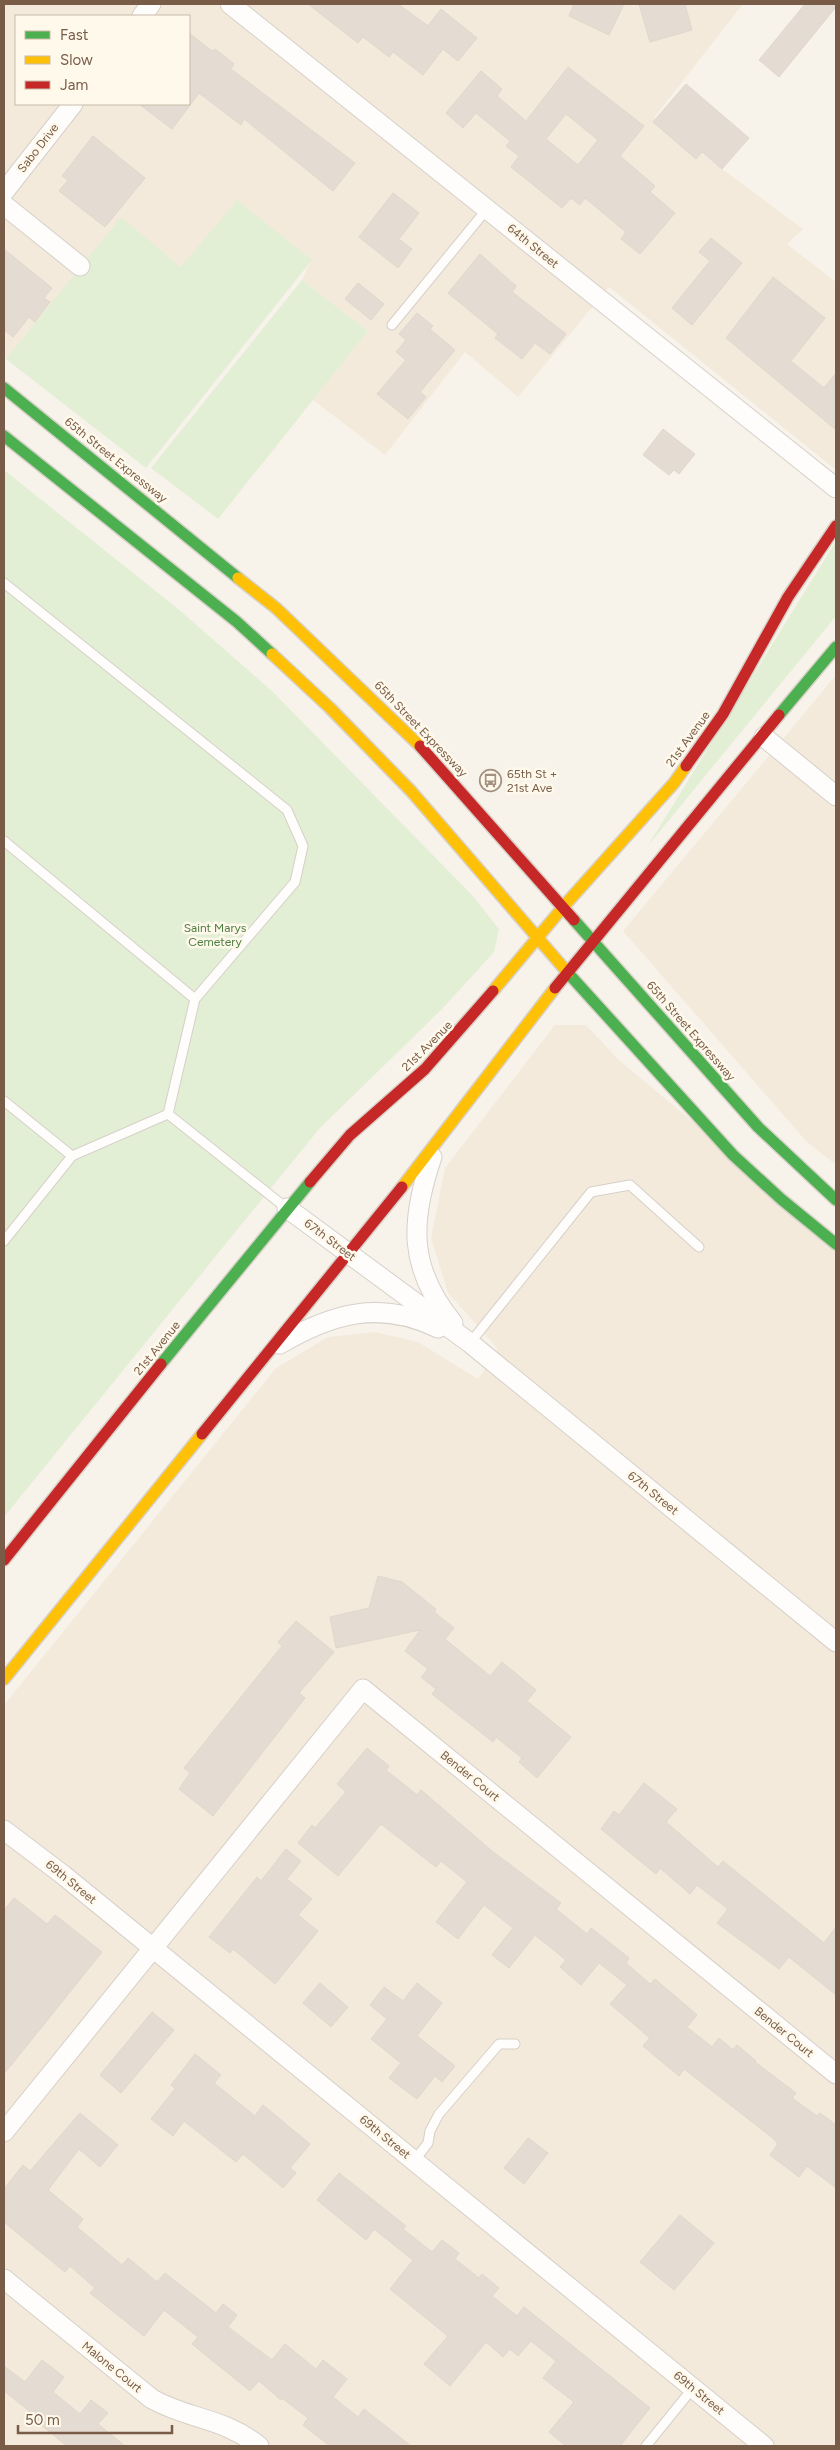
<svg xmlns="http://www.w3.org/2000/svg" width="840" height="2450" font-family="Figtree,sans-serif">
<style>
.residential{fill:#f3eadb;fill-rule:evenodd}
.green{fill:#e2efd4}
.building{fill:#e4dcd2;stroke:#e1d6cc;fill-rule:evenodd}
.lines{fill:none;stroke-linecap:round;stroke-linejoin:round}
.lane-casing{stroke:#d6d0c8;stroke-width:11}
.street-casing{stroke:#d6d0c8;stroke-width:21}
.fast-casing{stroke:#d7d0c7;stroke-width:14}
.slow-casing{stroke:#d7d0c7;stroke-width:14}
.jam-casing{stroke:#d7d0c7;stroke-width:14}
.lane{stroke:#fefdfc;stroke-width:9}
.street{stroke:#fefdfc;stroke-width:19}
.fast{stroke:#4caf50;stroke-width:11}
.slow{stroke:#ffc107;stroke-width:11}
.jam{stroke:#c62828;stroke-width:11}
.labels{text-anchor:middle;stroke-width:5;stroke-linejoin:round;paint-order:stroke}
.street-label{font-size:12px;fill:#785c48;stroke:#fff9ec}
.poi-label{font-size:12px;fill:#785c48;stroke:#fff9ec;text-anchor:start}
.park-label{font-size:12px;fill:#4f7f40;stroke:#fff9ec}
</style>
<rect width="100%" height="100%" fill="#f7f3eb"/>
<g class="residential">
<path d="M4 4H743L654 118 803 229 787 244 836 282V470L609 287 518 397 465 352 385 455 313 400 368 331 302 280 311 260 181 267 121 218 6 359 4 356ZM16 16H189V104H16Z"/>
<path d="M836 675V1165L806 1141 623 931Z"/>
<path d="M555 1025H586L619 1060 836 1241V2446H4V1705L276 1368 328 1337 375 1332 418 1342 478 1379 498 1349 448 1293 431 1238 445 1168Z"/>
</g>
<g class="green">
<path d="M237 200 312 260 146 468 6 359 121 217 181 267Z"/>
<path d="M302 280 368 331 218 519 151 468Z"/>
<path d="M4 470 177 608 272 691 471 894 499 929 494 952 443 1008 319 1129 4 1517Z"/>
<path d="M836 541V616L647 847Z"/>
</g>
<g class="building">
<path d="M308 4H398L428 26 441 9 477 38 458 61 443 49 423 75 393 52 389 57 363 37 358 43Z"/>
<path d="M574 4H624L609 35 569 16Z"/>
<path d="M639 4H685L692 30 650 42Z"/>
<path d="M805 4H836V7L779 77 759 60Z"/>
<path d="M189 33 212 51 215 49 234 64 231 69 355 163 333 191 244 119 241 125 199 93 172 129 139 104H189Z"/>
<path d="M568 67 644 126 620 156 655 186 650 192 675 213 640 254 621 239 626 232 585 198 580 205 571 198 562 208 511 167 519 156 506 146 510 141 476 113 463 128 446 113 481 71 502 89 497 96 526 121ZM566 114 598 140 578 165 546 139Z"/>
<path d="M686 84 749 138 722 169 702 152 696 159 653 122Z"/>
<path d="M93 136 145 178 105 227 59 191 68 180 62 176Z"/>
<path d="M393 193 419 213 399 239 412 249 398 268 359 237Z"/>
<path d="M711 238 742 263 692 325 672 308 710 261 699 252Z"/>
<path d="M4 249 52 288 44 298 50 302 35 322 29 317 13 337 4 330Z"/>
<path d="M480 254 516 286 512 292 566 334 550 354 535 343 522 359 495 338 498 334 448 293Z"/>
<path d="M773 277 825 318 791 361 824 388 836 373V430L726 338Z"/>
<path d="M358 283 384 304 371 320 345 299Z"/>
<path d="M417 313 433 326 430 329 455 350 420 392 426 397 408 419 377 394 406 360 396 352 406 340 399 334Z"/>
<path d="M663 429 695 454 679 474 674 470 669 475 643 455Z"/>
<path d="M378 1576 402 1582 436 1609 434 1612 454 1628 445 1639 490 1676 502 1662 536 1690 527 1701 571 1737 537 1778 519 1762 522 1758 496 1737 493 1742 432 1694 436 1689 421 1677 428 1669 405 1651 420 1630 336 1648 330 1617 369 1608Z"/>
<path d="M296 1621 334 1652 299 1693 305 1698 213 1816 179 1789 190 1773 184 1768 282 1646 278 1642Z"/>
<path d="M367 1748 389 1766 386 1770 417 1795 421 1790 492 1851 561 1903 556 1909 587 1934 591 1928 629 1958 626 1963 650 1984 655 1979 697 2015 687 2027 712 2047 719 2038 733 2050 737 2045 756 2061 755 2062 796 2093 792 2098 817 2116 820 2113 836 2125V2188L807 2166 799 2177 770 2155 778 2144 774 2139 684 2069 679 2076 643 2046 650 2038 610 2004 627 1985 599 1963 581 1985 560 1967 566 1960 535 1935 509 1968 492 1955 513 1928 484 1905 458 1939 436 1922 467 1882 441 1861 436 1867 381 1824 338 1876 298 1843 312 1825 315 1828 346 1792 337 1784Z"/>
<path d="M644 1783 677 1809 666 1822 718 1867 723 1861 824 1943 836 1927V1995L789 1957 779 1969 717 1923 728 1909 697 1885 690 1894 660 1868 656 1874 601 1829 614 1811 619 1815Z"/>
<path d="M286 1849 301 1861 287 1879 312 1899 298 1915 318 1931 275 1984 233 1949 230 1953 209 1937 257 1877 261 1881Z"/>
<path d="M14 1898 47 1924 55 1915 102 1952 4 2074V1910Z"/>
<path d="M320 1983 348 2007 331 2027 303 2003Z"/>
<path d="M417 1983 442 2003 417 2036 455 2066 442 2082 435 2076 417 2099 389 2078 401 2063 371 2039 387 2019 370 2005 384 1987 403 2001Z"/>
<path d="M152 2012 174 2030 121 2093 100 2075Z"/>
<path d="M195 2054 221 2075 214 2083 255 2116 263 2105 310 2144 290 2168 296 2173 283 2188 243 2154 236 2162 184 2121 173 2136 151 2119 175 2089 171 2085Z"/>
<path d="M80 2113 118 2145 100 2167 79 2149 48 2190 83 2219 77 2227 122 2265 128 2258 157 2282 165 2273 216 2313 223 2304 237 2315 228 2327 272 2360 285 2344 316 2369 323 2360 347 2379 333 2397 358 2417 364 2409 411 2446H330L303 2425 308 2418 282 2398 281 2400 259 2381 250 2391 192 2344 198 2337 164 2310 144 2336 90 2293 95 2288 70 2266 65 2272 4 2222V2189L23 2165 30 2171Z"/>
<path d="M528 2138 548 2153 524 2184 504 2168Z"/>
<path d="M339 2173 406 2226 403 2229 432 2252 442 2240 459 2253 455 2259 479 2278 482 2274 499 2288 492 2296 517 2316 524 2307 650 2408 620 2446H566L549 2432 574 2402 543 2378 556 2361 531 2341 518 2356 510 2349 503 2357 486 2342 450 2386 424 2364 448 2336 390 2289 413 2260 374 2229 366 2240 317 2200Z"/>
<path d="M680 2215 714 2243 674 2290 640 2262Z"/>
<path d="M42 2360 64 2377 53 2392 80 2414 91 2400 108 2413 98 2424 125 2446H67L36 2421 38 2418 4 2391V2366L25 2382Z"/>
</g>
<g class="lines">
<defs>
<g id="lane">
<path d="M392 325 487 209"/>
<path d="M4 583 287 810 303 846 295 882 195 999 168 1114 72 1156 4 1241"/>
<path d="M4 841 195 999"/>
<path d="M4 1101 72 1156"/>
<path d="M168 1114 285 1207"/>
<path d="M470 1343 591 1192 630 1185 699 1247"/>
<path d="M414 2161 428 2143 430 2131 439 2114 499 2044H515"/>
<path d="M646 2446 693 2388"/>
</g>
<g id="street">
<path d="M230 4 836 488"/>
<path d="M142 16 151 4"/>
<path d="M4 192 73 104"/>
<path d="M4 205 80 266"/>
<path d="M764 737 836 796"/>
<path d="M432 1157C410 1221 408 1268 453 1323"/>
<path d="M287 1208 470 1343 836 1642"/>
<path d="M280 1344C333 1313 380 1300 438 1328"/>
<path d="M4 1830 62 1874 764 2446"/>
<path d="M4 2132 363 1689 836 2074"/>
<path d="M4 2279 152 2399C190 2420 222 2417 259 2446"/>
</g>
<g id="fast">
<path d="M4 388 238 578"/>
<path d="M4 436 237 622 272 654"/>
<path d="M779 715 836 647"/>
<path d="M574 920 758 1127 836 1200"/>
<path d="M568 973 733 1155 781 1199 836 1244"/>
<path d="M161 1364 310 1182"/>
</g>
<g id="slow">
<path d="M238 578 276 608 420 746"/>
<path d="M272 654 330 708 411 791 568 973"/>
<path d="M493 991 564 906 674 783 686 766"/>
<path d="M402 1187 555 988"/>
<path d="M4 1679 202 1434"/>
</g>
<g id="jam">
<path d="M420 746 574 920"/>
<path d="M686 766 723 714 788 597 836 526"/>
<path d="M555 988 779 715"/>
<path d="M310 1182 350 1135 425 1069 493 991"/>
<path d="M202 1434 402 1187"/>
<path d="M4 1560 161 1364"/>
</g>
</defs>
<use href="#lane" class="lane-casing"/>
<use href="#street" class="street-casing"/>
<use href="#fast" class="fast-casing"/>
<use href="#slow" class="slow-casing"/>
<use href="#jam" class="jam-casing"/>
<use href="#lane" class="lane"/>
<use href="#street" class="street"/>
<use href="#fast" class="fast"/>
<use href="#slow" class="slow"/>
<use href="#jam" class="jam"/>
</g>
<defs>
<symbol id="bus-ring" viewBox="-11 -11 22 22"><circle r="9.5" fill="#fff9ec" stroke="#a49181" stroke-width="1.5"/><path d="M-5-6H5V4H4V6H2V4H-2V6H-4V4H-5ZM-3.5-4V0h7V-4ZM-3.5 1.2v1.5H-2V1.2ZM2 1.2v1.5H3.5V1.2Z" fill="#a49181"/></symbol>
</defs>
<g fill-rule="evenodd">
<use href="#bus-ring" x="478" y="768" width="25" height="25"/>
</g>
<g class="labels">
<g class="street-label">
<text transform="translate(38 148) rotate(-52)" y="4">Sabo Drive</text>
<text transform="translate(533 246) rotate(39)" y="4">64th Street</text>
<text transform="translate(116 460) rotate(39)" y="4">65th Street Expressway</text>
<text transform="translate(421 729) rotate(46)" y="4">65th Street Expressway</text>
<text transform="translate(688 739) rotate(-54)" y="4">21st Avenue</text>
<text transform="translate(691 1031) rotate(49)" y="4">65th Street Expressway</text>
<text transform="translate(427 1046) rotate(-45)" y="4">21st Avenue</text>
<text transform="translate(330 1240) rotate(37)" y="4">67th Street</text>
<text transform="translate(157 1348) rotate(-51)" y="4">21st Avenue</text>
<text transform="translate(653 1493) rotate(39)" y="4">67th Street</text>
<text transform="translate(470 1776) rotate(39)" y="4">Bender Court</text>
<text transform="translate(71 1882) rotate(39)" y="4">69th Street</text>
<text transform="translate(784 2032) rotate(39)" y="4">Bender Court</text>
<text transform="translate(385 2137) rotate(39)" y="4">69th Street</text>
<text transform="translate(112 2367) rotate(39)" y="4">Malone Court</text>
<text transform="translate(699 2393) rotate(39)" y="4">69th Street</text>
</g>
<g class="poi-label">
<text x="507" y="778">65th St +<tspan x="507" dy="14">21st Ave</tspan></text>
</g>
<g class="park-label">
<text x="215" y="932">Saint Marys<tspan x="215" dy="14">Cemetery</tspan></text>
</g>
</g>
<rect width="840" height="2450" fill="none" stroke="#785c48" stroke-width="10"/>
<rect x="15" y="15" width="175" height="90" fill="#fff9ec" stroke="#c9baaa"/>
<rect x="25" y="31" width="25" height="8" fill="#4caf50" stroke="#c9baaa"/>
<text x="60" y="40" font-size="15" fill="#785c48">Fast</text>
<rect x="25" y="56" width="25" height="8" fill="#ffc107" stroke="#c9baaa"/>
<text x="60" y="65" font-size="15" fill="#785c48">Slow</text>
<rect x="25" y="81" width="25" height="8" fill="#c62828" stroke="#c9baaa"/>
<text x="60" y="90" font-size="15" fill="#785c48">Jam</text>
<path d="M18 2425v8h154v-8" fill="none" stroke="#785c48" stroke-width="2.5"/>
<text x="25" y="2425" font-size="15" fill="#785c48" stroke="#fff9ec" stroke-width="4" paint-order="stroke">50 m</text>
</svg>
